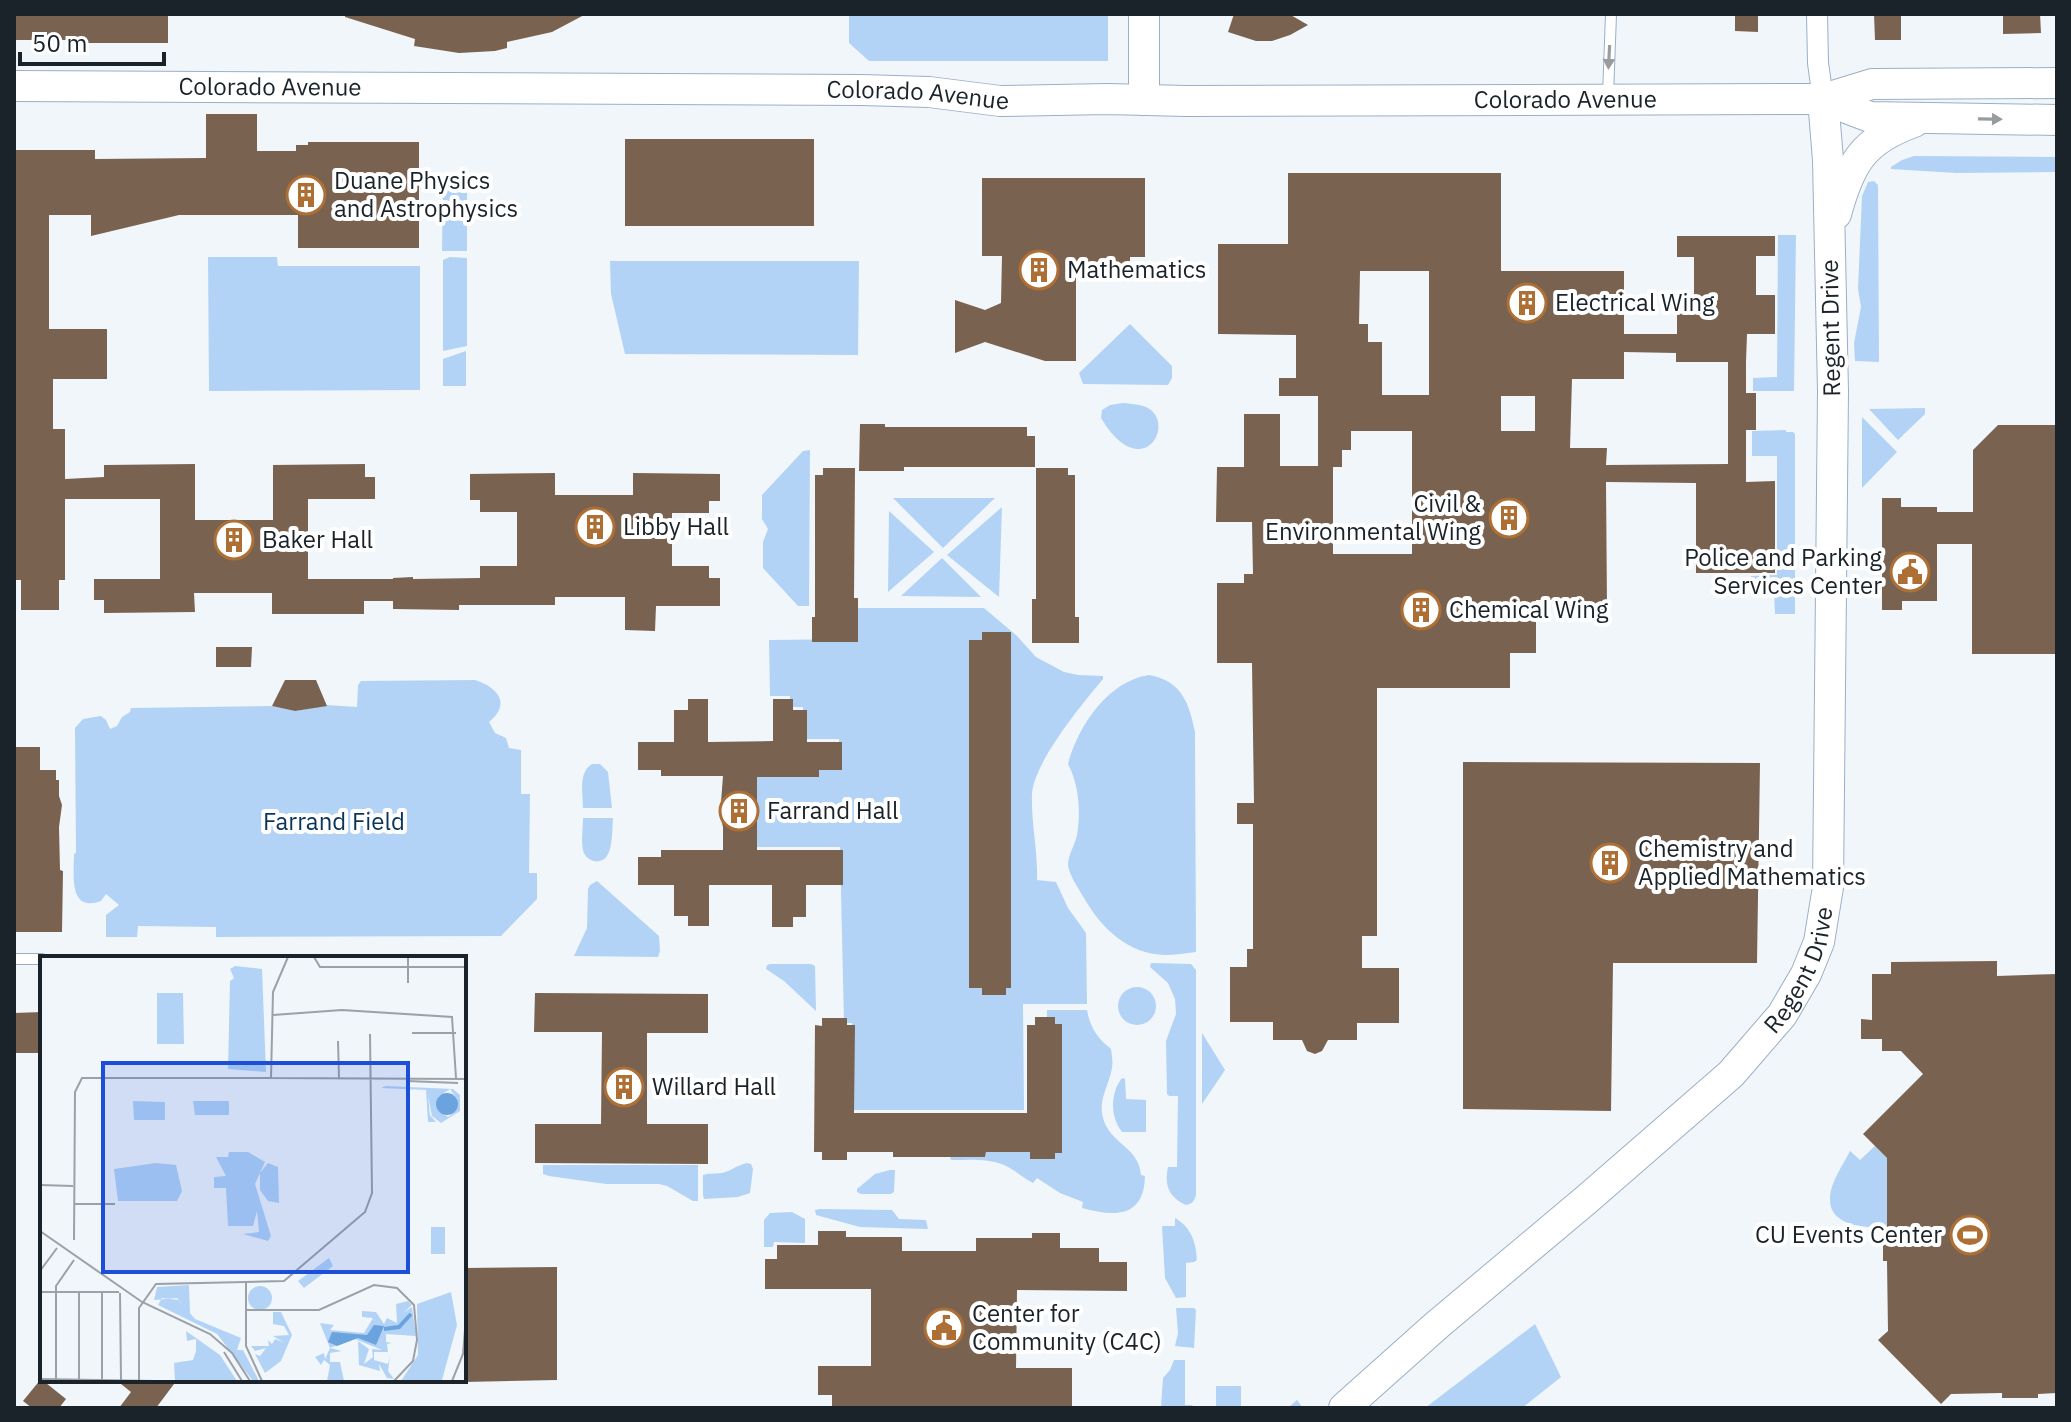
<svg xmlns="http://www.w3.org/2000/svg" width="2071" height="1422" font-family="'IBM Plex Sans',sans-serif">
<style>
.green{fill:#b3d3f6}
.building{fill:#796250;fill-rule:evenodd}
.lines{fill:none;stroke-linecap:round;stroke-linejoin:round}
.lane-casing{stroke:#9aafc6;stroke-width:12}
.street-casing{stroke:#9aafc6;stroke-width:22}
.secondary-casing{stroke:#9aafc6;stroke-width:32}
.lane{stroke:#fff;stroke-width:10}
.street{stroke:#fff;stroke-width:20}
.secondary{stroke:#fff;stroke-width:30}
.oneway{fill:#989c9f}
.labels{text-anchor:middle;stroke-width:8;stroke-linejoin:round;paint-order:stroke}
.street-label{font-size:24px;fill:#1a222a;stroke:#fff}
.poi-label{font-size:24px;fill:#1a222a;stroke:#fff;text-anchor:start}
.park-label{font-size:24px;fill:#0a345a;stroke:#fff}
.inset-river{fill:none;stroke:#6ba3de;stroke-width:4}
.inset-road{fill:none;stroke:#9ba1a7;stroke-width:2}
.view{fill:#1d4ed8;fill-opacity:0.15;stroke:#1d4ed8;stroke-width:4}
.inset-edge{fill:none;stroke:#1a222a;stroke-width:4}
</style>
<rect width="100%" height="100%" fill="#f1f6fb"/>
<g class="green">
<path d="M849 14H1108V61H869L849 43Z"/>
<path d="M1914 156 2057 157V172L1956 173 1891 169V167L1902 160Z"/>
<path d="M451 173H467V251H442L443 176Z"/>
<path d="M1874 181 1878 185 1879 362 1855 361 1854 343 1861 307 1858 289 1862 196 1868 182Z"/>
<path d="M1778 235H1796L1794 391H1753V378L1777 377Z"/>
<path d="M208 257H277L278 266H420V390L209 391Z"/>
<path d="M450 257 467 258V346L443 351V260Z"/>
<path d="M610 261H859L858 355 625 354 611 294Z"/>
<path d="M1130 324 1172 366V378L1168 385 1083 384 1079 373Z"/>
<path d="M466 351V386H443V359Z"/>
<path d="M1123 403C1131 404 1141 404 1148 408 1177 425 1141 485 1101 418L1102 410 1110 405Z"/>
<path d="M1925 408V414L1898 440 1869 409Z"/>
<path d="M1862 417 1897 452 1862 488Z"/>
<path d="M1786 430V432H1793L1795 434V614H1775L1774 592H1751V576L1777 575V456H1752V431Z"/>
<path d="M810 450 809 606H798L763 568V542L768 529 762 519V495L803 451Z"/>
<path d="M893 498H995L943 548Z"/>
<path d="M1002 507 999 597 947 555Z"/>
<path d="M889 511 934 552 888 592Z"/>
<path d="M942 558 981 597 901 596Z"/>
<path d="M855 608H984L1017 636 1036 657 1064 672 1078 675 1103 676V679C1082 704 1034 762 1032 794 1031 823 1038 851 1037 880L1056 882 1068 908 1086 933 1087 1004H1023L1024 1110H852V1023H844L840 847H754V774L817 767H840L839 739H804L803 707H790V696H770L769 640 855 639Z"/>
<path d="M1149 675C1182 681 1189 703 1195 732L1196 952C1186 953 1175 955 1165 955 1128 954 1101 928 1084 898 1079 889 1069 875 1068 865 1068 855 1075 845 1077 835 1081 811 1079 785 1068 764 1078 726 1108 681 1149 675Z"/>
<path d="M475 680C497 687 512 703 489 722L495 733 506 738 509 748 521 750V794H530L529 873H537V899L501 936 216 937V927L138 926 137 937H106V915L119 905 106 894 101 901C68 913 74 874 74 854L76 853 75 728 83 719 101 716 106 720 110 729 117 726 122 717 130 712 131 708 272 706 295 711 327 705 357 707 358 685 361 681Z"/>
<path d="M592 764H600L608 772 612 808H583C583 792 578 773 592 764Z"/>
<path d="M583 818H613C612 828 613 847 607 856 600 866 585 861 583 850 581 840 583 828 583 818Z"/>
<path d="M597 881 659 936 660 951 658 957 574 956 587 928 588 889 590 885Z"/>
<path d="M1151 963 1191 964 1196 970V1194C1195 1201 1192 1204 1186 1205 1169 1197 1164 1186 1168 1167H1177L1178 1096H1169L1167 1094 1166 1041 1176 1014 1175 999 1168 983 1150 967Z"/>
<path d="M770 964H811L815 966 816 1011 784 981 766 969 767 965Z"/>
<circle cx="1137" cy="1006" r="19"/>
<path d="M1047 1010H1087C1090 1027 1097 1038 1111 1049 1112 1055 1113 1062 1112 1068 1109 1086 1098 1099 1103 1118 1110 1144 1139 1147 1141 1175L1145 1176C1144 1218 1115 1217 1082 1208L1083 1202 1060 1193 1037 1178 1033 1183C1023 1178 1015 1170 1004 1165 987 1158 969 1160 951 1160L950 1157H985L986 1152H1030L1031 1159H1054L1055 1153H1062V1025L1055 1024V1017H1047Z"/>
<path d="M1202 1033 1225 1070 1202 1104Z"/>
<path d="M1122 1078 1125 1079 1126 1099 1146 1100V1132H1122C1110 1117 1110 1093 1122 1078Z"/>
<path d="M1875 1146 1887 1158V1227C1868 1228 1829 1227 1830 1199 1830 1183 1843 1165 1850 1151L1860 1160Z"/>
<path d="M747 1163 751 1164 753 1169 750 1193 738 1197 704 1199 703 1195V1175C709 1173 715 1174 722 1173 731 1171 737 1165 747 1163Z"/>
<path d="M543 1165H698V1201H693L667 1186 659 1184H606L549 1176 543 1174Z"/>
<path d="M890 1170H895L894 1192 891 1194H861L857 1192V1189L875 1174Z"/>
<path d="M820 1209 892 1210 899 1219 926 1220 928 1229 860 1227 816 1215 815 1210Z"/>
<path d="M792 1212 805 1219V1243L774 1242 773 1247H764V1220L770 1213Z"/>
<path d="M1175 1218C1191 1227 1196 1242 1197 1260L1194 1262 1186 1263V1297L1176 1298 1165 1278 1162 1226H1175Z"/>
<path d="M1176 1308H1194L1196 1310 1194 1348 1175 1346 1178 1333Z"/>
<path d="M1535 1324 1561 1377 1522 1408H1425Z"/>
<path d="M1174 1360H1185V1405H1192L1195 1408H1161L1163 1378 1170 1370Z"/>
<path d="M1216 1386H1241V1406H1290L1297 1400 1303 1408H1216Z"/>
</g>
<g class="building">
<path d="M14 14H168V43H88V40H14Z"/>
<path d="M345 14H586L552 32 507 42V48L495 51 459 53 414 46 415 39 345 17Z"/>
<path d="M1234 14H1289L1308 25 1290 35 1272 41H1256L1228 32Z"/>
<path d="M1735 14H1758V32L1735 31Z"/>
<path d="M1874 14H1901V40H1875Z"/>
<path d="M2003 14H2040L2041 33 2003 34Z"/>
<path d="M206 114H257V151H296V145H308V142H419V248H298V215H179L91 236V215H49V329H107V379H53V429H65V479L104 477V465L195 464V520H273V465L365 464V477H375V499H308V579H393V578L413 577V579L480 578V566H517V512H480V500H470V474L555 473V495H633V473L720 474V501H709V513H672V566H709V578H720V606H656L655 631 625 630V597H555V605H459V610L393 609V601H364V614H272V593H194L195 612 104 613V600H94V579H160V499H65V580H59V610H21V580H14V150H95V159L206 158Z"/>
<rect x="625" y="139" width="189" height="87"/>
<path d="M1288 173H1501V271H1624V334H1677V294H1694V257H1677V236H1775V256H1756V295H1775V334H1747L1746 362V393H1756V430H1746V482L1775 481V573H1696V483L1606 482 1607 607 1603 612 1592 618H1585L1574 612 1564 600H1536V653H1510V688H1377V936H1362V968H1399V1023H1357V1040H1328L1322 1051 1315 1054 1307 1051 1302 1040H1273V1022H1230V967H1247V949H1253V824H1237V803H1254L1252 663H1217V583H1244V574H1253L1252 522H1216L1217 467H1244V414H1280V466H1318V396H1279V378H1296V335L1218 334V244H1288ZM1360 271H1429V395H1382V342H1368V324H1359ZM1624 352 1676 353V362H1728V464L1606 465 1607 448H1570L1572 379H1624ZM1501 396H1535V431H1501ZM1351 431H1412V554H1333V467H1342V450H1351Z"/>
<path d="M982 178H1145V257H1130V273H1108V268H1076V361H1045L985 342 955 353V300L985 310 1001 303 1002 256H982Z"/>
<path d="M860 424H885V427H1027V436H1035V467H904V471H859Z"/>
<path d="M1998 425H2057V654H1972V544H1937V601H1902V610H1882V498H1901V507H1937V512H1973V450Z"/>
<path d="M823 468H855L854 598H858V642H812V617H815V475H823Z"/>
<path d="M1036 468H1068V475H1075V617H1079V643H1032V599H1036Z"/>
<path d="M982 632H1011V988H1006V995H982V988H969V640H982Z"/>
<path d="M216 647H252L251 667H216Z"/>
<path d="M285 680H316L327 706 295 711 272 706Z"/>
<path d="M688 699H708V742L773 741V699H793V710H807V742H842V770H819V777H757V850H843V885H806V917H793V927H772V885H709V926H688V916H674V885H638V857H661V850H723V827L720 815 723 776H661V770H638V742H674V710H688Z"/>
<path d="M14 747H40V770H56V780H59V796L62 805 59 827 60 870 63 871 62 932H14Z"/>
<path d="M1463 762 1760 763 1757 963H1613L1611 1111 1463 1109Z"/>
<path d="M1997 961V976L2057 974V1393L2038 1394V1398H2002V1393L1951 1394 1941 1404 1878 1340 1888 1331 1887 1261H1883V1227H1887V1158L1863 1134 1923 1074 1901 1051H1882V1039H1861V1019L1872 1020V974H1891V962Z"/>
<path d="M535 993 708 994V1033H647V1124H708V1164L535 1163V1124H601L602 1032H534Z"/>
<path d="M42 1012V1053H14V1013Z"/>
<path d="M1035 1017H1055V1024H1062V1153H1055V1159H1030V1152H986L985 1157H893V1152H847V1160H822V1152H814L815 1025 822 1026V1018H847V1025H855L854 1113H1027V1025H1035Z"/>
<path d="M818 1231H846V1237H902V1251H976V1238H1032V1233H1060V1248H1099V1262H1127V1291L1017 1290 1016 1368H1072V1408H832V1395H818V1366H871V1289H765V1259H777V1245H818Z"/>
<path d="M557 1267V1380L464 1382V1268Z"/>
<path d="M41 1379 66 1399 59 1408H32L23 1401Z"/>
<path d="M116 1380H177L156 1408H119L131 1392Z"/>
</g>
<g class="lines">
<defs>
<g id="lane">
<path d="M1608 96 1611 14"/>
<path d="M14 959H42"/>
</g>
<path id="street" d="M1817 14 1818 63 1823 99"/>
<g id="secondary">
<path id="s1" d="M14 86 862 90 929 92 1000 101 1107 99 1186 101 1811 99H1823L1872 84 2057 83"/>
<path d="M1823 99 1870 117 2057 120"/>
<path d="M1144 100V14"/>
<path d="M1836 214C1850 163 1863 140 1914 122"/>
<path id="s2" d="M1344 1408 1437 1325 1586 1200 1731 1074 1782 1015 1806 974 1819 942 1828 887 1833 391 1828 160 1823 99"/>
</g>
</defs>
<use href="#lane" class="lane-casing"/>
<use href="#street" class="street-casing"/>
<use href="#secondary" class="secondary-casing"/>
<use href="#lane" class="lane"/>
<use href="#street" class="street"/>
<use href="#secondary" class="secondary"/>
</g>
<defs><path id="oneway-solid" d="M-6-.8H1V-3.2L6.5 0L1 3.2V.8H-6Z" transform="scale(2)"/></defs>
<g class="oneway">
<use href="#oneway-solid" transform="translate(1609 57) rotate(93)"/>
<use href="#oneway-solid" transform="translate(1990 119) rotate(1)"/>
</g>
<defs>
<symbol id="building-ring" viewBox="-11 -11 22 22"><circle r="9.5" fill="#fff" stroke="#ae6f35" stroke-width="1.5"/><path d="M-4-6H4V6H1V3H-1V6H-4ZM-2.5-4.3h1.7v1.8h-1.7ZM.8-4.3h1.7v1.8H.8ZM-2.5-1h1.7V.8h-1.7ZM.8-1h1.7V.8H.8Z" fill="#ae6f35"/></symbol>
<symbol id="civic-ring" viewBox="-11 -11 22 22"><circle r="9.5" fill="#fff" stroke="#ae6f35" stroke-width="1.5"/><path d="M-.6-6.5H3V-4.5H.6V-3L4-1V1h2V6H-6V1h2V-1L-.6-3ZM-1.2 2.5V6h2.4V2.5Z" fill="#ae6f35"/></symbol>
<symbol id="stadium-ring" viewBox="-11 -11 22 22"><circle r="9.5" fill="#fff" stroke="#ae6f35" stroke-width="1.5"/><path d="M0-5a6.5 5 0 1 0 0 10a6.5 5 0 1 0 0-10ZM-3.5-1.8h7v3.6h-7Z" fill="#ae6f35"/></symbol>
</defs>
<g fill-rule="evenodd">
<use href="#building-ring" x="284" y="173" width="44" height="44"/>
<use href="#building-ring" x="1017" y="248" width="44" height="44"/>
<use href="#building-ring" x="1505" y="281" width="44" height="44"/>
<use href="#building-ring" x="1487" y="496" width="44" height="44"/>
<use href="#building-ring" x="573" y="505" width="44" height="44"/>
<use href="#building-ring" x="212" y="518" width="44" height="44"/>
<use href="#civic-ring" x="1888" y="550" width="44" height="44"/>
<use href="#building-ring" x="1399" y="588" width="44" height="44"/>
<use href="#building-ring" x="717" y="789" width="44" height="44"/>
<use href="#building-ring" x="1588" y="841" width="44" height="44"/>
<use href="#building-ring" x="602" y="1065" width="44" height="44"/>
<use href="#stadium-ring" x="1948" y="1213" width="44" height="44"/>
<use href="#civic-ring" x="922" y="1306" width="44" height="44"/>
</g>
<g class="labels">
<g class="street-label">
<text dy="8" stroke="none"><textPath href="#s1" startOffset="256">Colorado Avenue</textPath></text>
<text dy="8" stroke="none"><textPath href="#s1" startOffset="904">Colorado Avenue</textPath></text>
<text dy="8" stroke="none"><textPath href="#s1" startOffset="1552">Colorado Avenue</textPath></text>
<text transform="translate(1831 328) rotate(-91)" y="8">Regent Drive</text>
<text dy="8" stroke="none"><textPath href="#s2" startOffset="638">Regent Drive</textPath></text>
</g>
<g class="poi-label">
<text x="334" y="189">Duane Physics<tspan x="334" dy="28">and Astrophysics</tspan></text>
<text x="1067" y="278">Mathematics</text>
<text x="1555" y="311">Electrical Wing</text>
<text x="1481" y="512" text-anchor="end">Civil &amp;<tspan x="1481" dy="28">Environmental Wing</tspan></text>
<text x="623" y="535">Libby Hall</text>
<text x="262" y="548">Baker Hall</text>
<text x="1882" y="566" text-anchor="end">Police and Parking<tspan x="1882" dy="28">Services Center</tspan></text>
<text x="1449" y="618">Chemical Wing</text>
<text x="767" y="819">Farrand Hall</text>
<text x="1638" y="857">Chemistry and<tspan x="1638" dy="28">Applied Mathematics</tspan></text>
<text x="652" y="1095">Willard Hall</text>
<text x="1942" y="1243" text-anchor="end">CU Events Center</text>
<text x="972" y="1322">Center for<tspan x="972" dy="28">Community (C4C)</tspan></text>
</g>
<g class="park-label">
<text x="334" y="830">Farrand Field</text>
</g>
</g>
<g transform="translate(40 956)">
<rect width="426" height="426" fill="#f1f6fb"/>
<path d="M195 10 222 13 226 116 188 113 190 25 194 22 190 13ZM117 37H143L144 88H117ZM346 130 413 133 420 139V155L401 167 392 160 388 140 390 159 396 166H388L386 134 341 132ZM410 133 417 143 414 157 408 161 398 154V141ZM93 145 125 146V164H94ZM153 145H189V159H155ZM189 196H208L225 206 215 228 231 280 228 285 203 278 219 276 217 255 213 270H188L186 232H174V221L186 220 176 201H188ZM116 207 136 209 142 235 137 245H78L74 213ZM228 207 238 211 239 247 228 245 220 234V217ZM391 271H405V298H391ZM289 302 293 310 264 332 258 325ZM149 329 150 357 137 342 114 344 117 331ZM208 342a12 12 0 1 1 24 0a12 12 0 1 1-24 0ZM411 336 417 369 402 424 361 425 378 399 377 348ZM122 342 139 344 155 363 201 382 197 394H203L219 425H213L177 378 118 349ZM368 345 372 349 363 357 372 351 376 380 346 378V386L352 387 347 388 348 396H334V404L348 408 350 400 348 415 354 423 347 422 339 408 340 415 319 409 318 385 329 393 324 408 333 401 332 393 342 394 315 383 290 392 302 395 290 397V406H300L304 425H287L290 409 284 404 281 409 275 401 284 397 285 403 290 392 280 367 294 369 290 374 324 377 333 362 322 361V355L336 356 344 368 347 362 357 367 356 348ZM233 356H241L252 379 241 405 225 417 215 398 220 400 226 392 215 395 211 390H229L228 384 232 388 235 383 243 386 233 380 249 379 244 370 233 368ZM146 375 180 399 197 425H135L134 407 153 404 156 395V383L147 385Z" fill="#b3d3f6" fill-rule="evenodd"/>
<path d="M396 148a11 11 0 1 1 22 0a11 11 0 1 1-22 0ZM334 369 344 370 336 389 318 382 297 390 288 386 292 376 327 379Z" fill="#6ba3de"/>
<path class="inset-river" d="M344 373 359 371 371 358"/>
<path class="inset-road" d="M248 1 233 36 231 122 426 123M274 1 280 11H426M368 1V27M233 59 302 54 412 61 416 122M372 77H416M298 85 299 122M367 125 418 127M0 229 33 230M35 248H75M0 275 102 346 170 378 192 397 210 425M34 284 35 136 42 122H230M0 315 17 292M206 327V390L222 425M0 336H79M39 336V423M62 337V424M80 337 81 424M206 354H279L334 329 357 332 374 349 377 384 373 405 354 425M184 396 202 425M0 423 116 425M16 425V330L34 304M99 425V352L116 328 244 325 325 256 332 237 330 78M412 425 423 398 426 361"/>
<path class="view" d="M63 107H368V316H63Z"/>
<rect width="426" height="426" class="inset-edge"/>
</g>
<rect width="2071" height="1422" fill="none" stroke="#1a222a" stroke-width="32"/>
<path d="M20 52v12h144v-12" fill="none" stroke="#1a222a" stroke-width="4"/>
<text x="32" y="52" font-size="24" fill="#1a222a" stroke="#ffffff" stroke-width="6" paint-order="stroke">50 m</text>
</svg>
